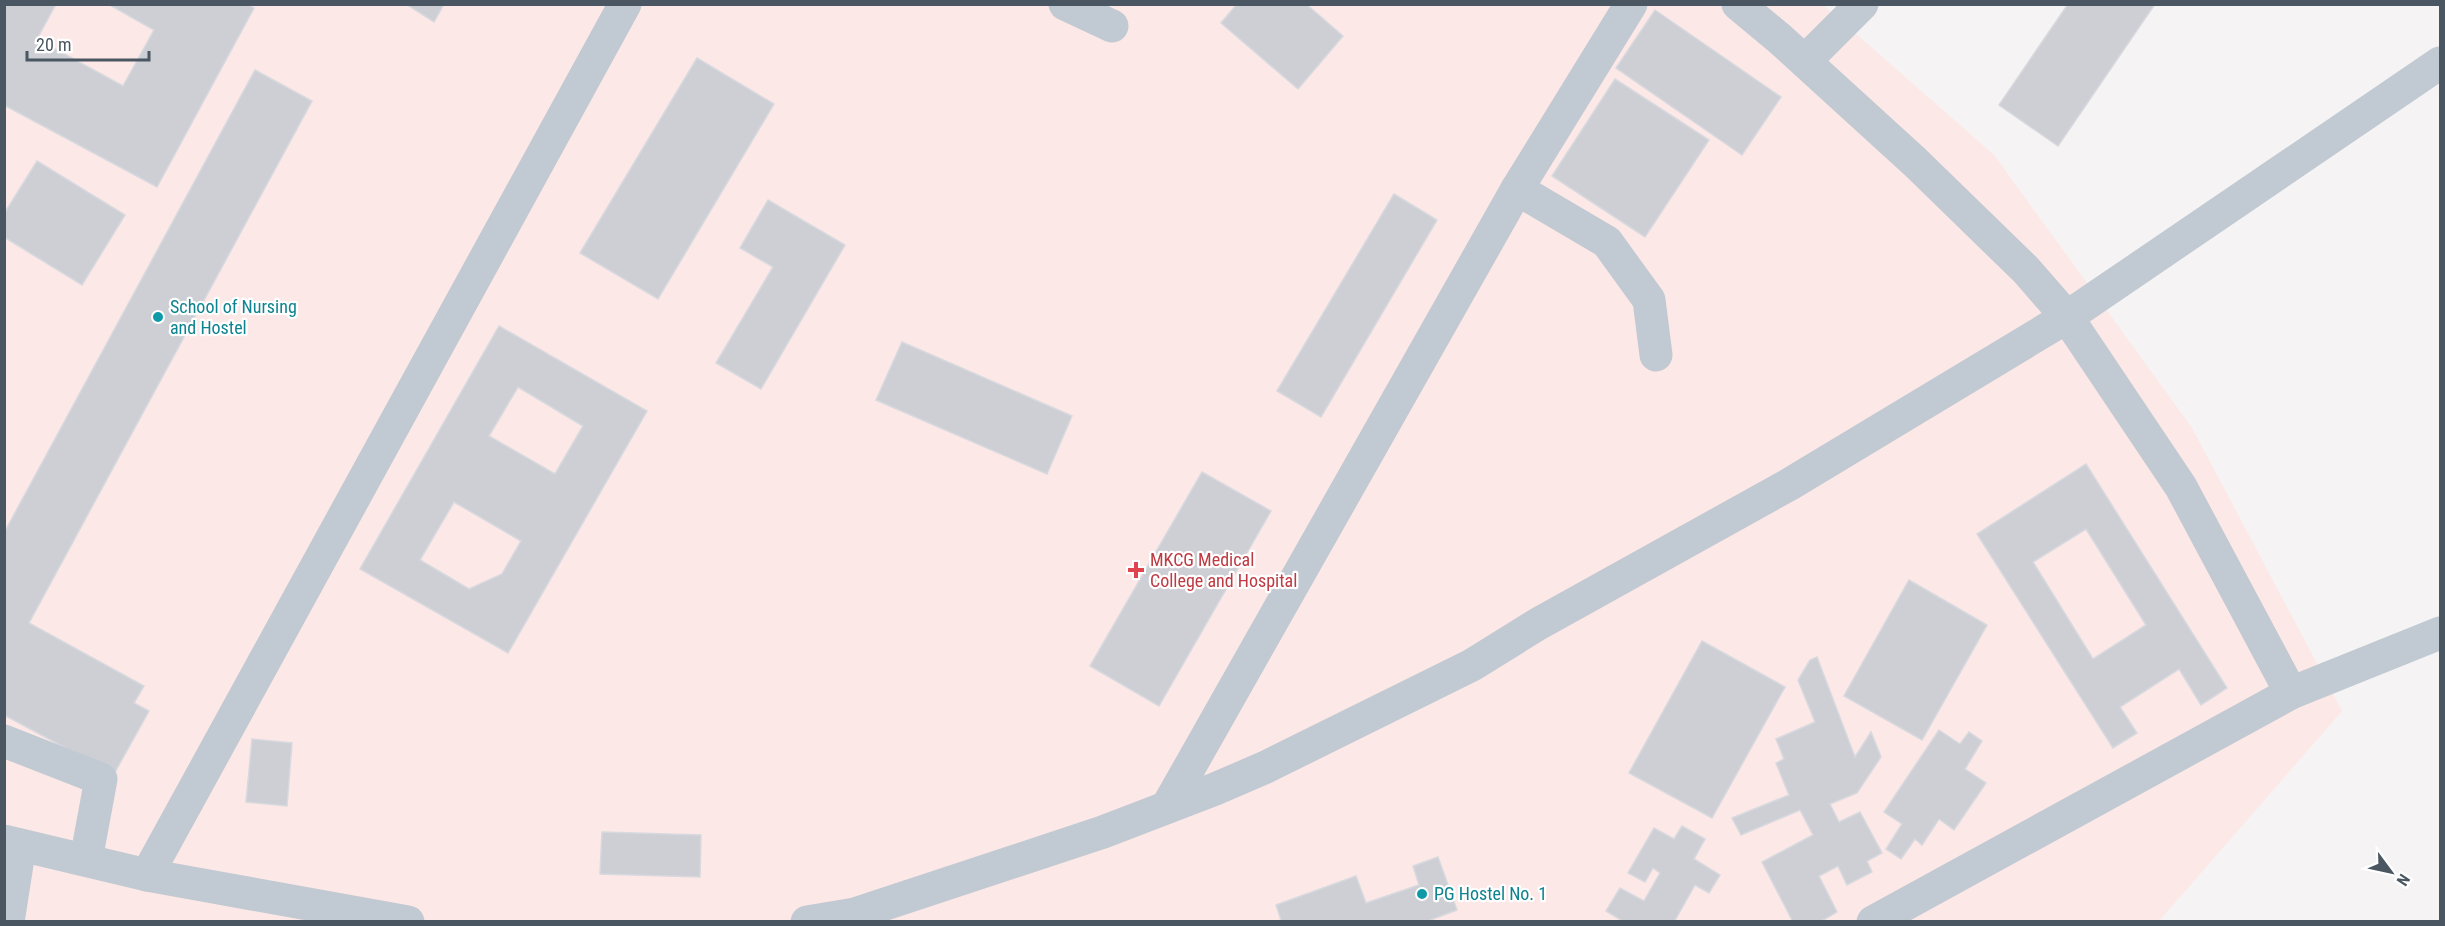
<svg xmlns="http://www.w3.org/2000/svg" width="2445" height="926" font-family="'Roboto Condensed',sans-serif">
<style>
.medical{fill:#fce8e6}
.building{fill:#cdcfd5;stroke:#d7d9de;stroke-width:1.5;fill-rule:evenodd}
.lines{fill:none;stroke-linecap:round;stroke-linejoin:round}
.minor{stroke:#c1cad2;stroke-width:33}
.tertiary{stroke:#c1cad2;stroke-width:33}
.culture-dot{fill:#0f9aa8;stroke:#fff;stroke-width:2}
.health-dot{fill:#e0444e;stroke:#fff;stroke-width:2}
.labels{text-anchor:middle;stroke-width:4.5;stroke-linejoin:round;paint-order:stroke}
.culture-label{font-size:18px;fill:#0d838f;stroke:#fff;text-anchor:start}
.health-label{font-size:18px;fill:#be3a42;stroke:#fff;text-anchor:start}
</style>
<rect width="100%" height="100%" fill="#f5f3f3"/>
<path class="medical" d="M5 5H1823L1994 155 2192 428 2342 711 2159 921 5 922Z"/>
<g class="building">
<path d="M4 4H56L37 39 123 86 154 30 108 4H247L254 8 157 187 4 105Z"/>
<path d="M406 4H444L434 22Z"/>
<path d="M1237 4H1306L1343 36 1298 89 1221 23Z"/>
<path d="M2068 4H2155L2058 146 1999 105Z"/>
<path d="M1655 10 1781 97 1742 155 1616 68Z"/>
<path d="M697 58 774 104 658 299 580 253Z"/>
<path d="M255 70 312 101 29 623 144 686 134 703 149 711 114 774 4 715V533Z"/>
<path d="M1615 79 1709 140 1645 237 1552 176Z"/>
<path d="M37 161 125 215 82 285 4 237V214Z"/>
<path d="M1394 194 1437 220 1321 417 1277 391Z"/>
<path d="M768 200 845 245 761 389 716 363 773 267 740 248Z"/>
<path d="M499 326 647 411 508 653 360 569ZM518 387 583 426 555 474 489 436ZM454 502 521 541 502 574 469 589 420 560Z"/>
<path d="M902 342 1072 416 1047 474 876 400Z"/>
<path d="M2086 464 2227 688 2201 705 2179 669 2120 707 2137 733 2113 748 1977 534ZM2086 529 2146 625 2093 659 2033 562Z"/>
<path d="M1202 472 1271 511 1159 706 1090 666Z"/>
<path d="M1909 580 1987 625 1922 740 1844 696Z"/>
<path d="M1702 641 1785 687 1712 818 1629 773Z"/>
<path d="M1817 657 1855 757 1871 732 1881 757 1857 793 1830 804 1839 822 1860 812 1882 853 1867 861 1872 872 1847 885 1838 866 1819 876 1837 912 1820 922H1793L1762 862 1813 835 1800 810 1741 835 1732 818 1789 795 1776 763 1784 759 1776 739 1815 722 1798 680 1810 660Z"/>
<path d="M1939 730 1960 744 1969 732 1982 741 1965 769 1986 783 1954 830 1939 819 1922 845 1915 839 1901 859 1886 849 1902 824 1884 812Z"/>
<path d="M252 739 292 743 287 806 246 802Z"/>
<path d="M1682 826 1705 839 1694 859 1720 875 1709 893 1695 885 1674 922H1624L1606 911 1620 888 1644 901 1660 873 1653 868 1645 882 1628 873 1654 828 1674 839Z"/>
<path d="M602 832 701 835 700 877 600 874Z"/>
<path d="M1438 857 1457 910 1425 922H1275L1281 920 1276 905 1356 876 1366 903 1419 885 1413 866Z"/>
</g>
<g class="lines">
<g class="minor">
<path d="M1065 4 1112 26"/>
<path d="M1738 4 1780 39 1915 162 2026 270 2067 317 2181 487 2291 693 1873 922"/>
<path d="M1805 61 1862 4"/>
<path d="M1517 189 1607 242 1649 300 1656 355"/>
<path d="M2291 693 2440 633"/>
<path d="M4 741 101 779 86 860"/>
<path d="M1167 807 1517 189 1631 4"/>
<path d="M4 841 147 875 408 922"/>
<path d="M147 875 625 4"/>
<path d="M8 922 20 845"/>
<path d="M807 922 855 914 1103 832 1215 789 1266 767 1472 665 1538 624 1790 484 2067 317"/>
</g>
<path class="tertiary" d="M2067 317 2440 63"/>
</g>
<g class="culture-dot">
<circle cx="158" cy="317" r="6"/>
<circle cx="1422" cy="894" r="6"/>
</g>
<path class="health-dot" d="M1133 561h6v6h6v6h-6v6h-6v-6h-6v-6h6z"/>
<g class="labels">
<g class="culture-label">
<text x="170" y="313">School of Nursing<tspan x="170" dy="21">and Hostel</tspan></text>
<text x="1434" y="900">PG Hostel No. 1</text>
</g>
<g class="health-label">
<text x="1150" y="566">MKCG Medical<tspan x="1150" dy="21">College and Hospital</tspan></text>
</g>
</g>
<rect width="2445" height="926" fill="none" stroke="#4a5661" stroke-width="12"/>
<g transform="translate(2391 872) rotate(123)" stroke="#ffffff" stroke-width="4.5" paint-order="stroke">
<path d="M0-4.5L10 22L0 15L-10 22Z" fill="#4a5661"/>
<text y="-9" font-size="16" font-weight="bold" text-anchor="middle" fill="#4a5661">N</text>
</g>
<path d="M27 51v9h122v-9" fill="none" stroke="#4a5661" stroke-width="3"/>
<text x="36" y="51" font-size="18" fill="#4a5661" stroke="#ffffff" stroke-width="4.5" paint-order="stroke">20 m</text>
</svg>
